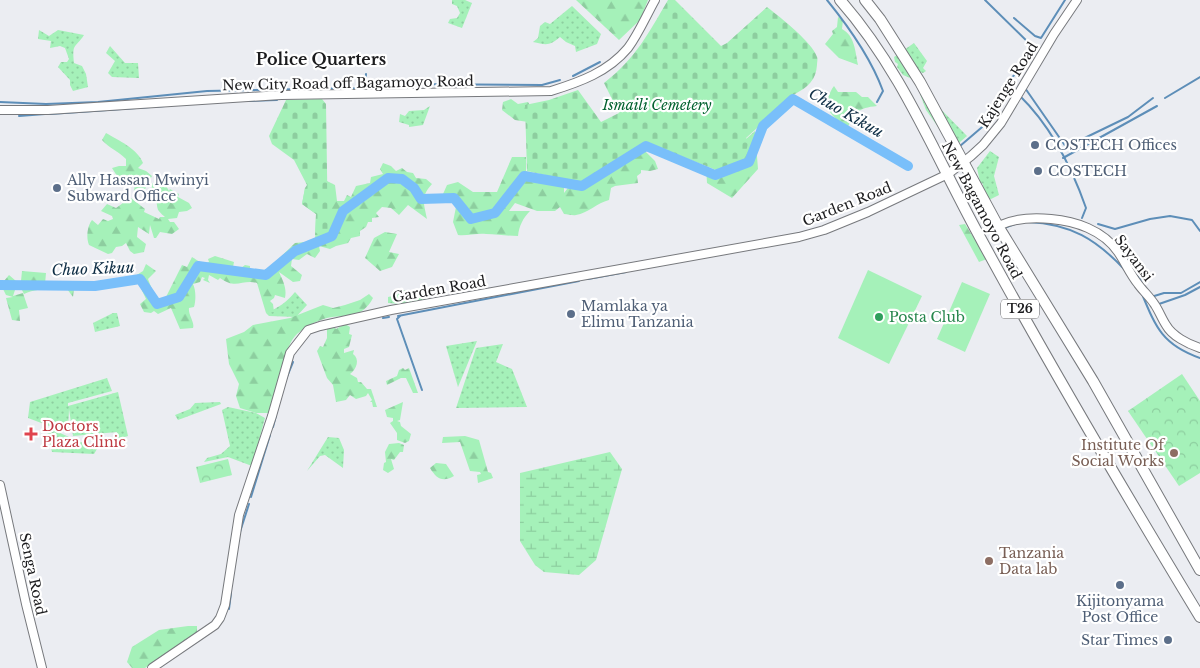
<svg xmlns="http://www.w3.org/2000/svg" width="1200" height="668" font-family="'Libre Baskerville',serif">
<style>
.grass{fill:url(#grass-dots)}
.forest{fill:url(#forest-firs)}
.wetland{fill:url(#wetland-marsh)}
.cemetery{fill:url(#cemetery-stones)}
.park{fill:url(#park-crowns)}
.pitch{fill:#a5f1b9}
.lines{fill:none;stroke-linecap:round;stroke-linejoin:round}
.stream{stroke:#5d8eb8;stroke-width:2}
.river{stroke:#79bffa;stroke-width:10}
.minor-casing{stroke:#77797d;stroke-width:10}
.highway-casing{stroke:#77797d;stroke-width:12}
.minor{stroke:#fff;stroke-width:8}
.highway{stroke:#fff;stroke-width:10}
.service-dot{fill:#5c6f8a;stroke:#fff;stroke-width:2}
.leisure-dot{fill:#2e9e5b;stroke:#fff;stroke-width:2}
.health-dot{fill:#e0444e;stroke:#fff;stroke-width:2}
.education-dot{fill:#8d6e63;stroke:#fff;stroke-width:2}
.labels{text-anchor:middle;stroke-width:4.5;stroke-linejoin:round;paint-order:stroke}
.shield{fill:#fff;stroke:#606062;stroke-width:1}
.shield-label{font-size:12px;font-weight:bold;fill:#1c1c1e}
.street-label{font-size:14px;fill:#1c1c1e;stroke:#fff}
.park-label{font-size:14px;font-style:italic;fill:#02612f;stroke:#fff}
.service-label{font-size:14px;fill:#4e5e75;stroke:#fff;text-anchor:start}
.leisure-label{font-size:14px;fill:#27864d;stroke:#fff;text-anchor:start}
.health-label{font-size:14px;fill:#be3a42;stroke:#fff;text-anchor:start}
.education-label{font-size:14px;fill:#785e54;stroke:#fff;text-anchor:end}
.water-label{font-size:15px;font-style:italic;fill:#0f2e45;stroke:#fff}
.quarter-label{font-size:16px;font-weight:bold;fill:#1c1c1e;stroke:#fff}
</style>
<defs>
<pattern id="grass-dots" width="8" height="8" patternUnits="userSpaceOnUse" patternTransform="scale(1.25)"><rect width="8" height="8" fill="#a5f1b9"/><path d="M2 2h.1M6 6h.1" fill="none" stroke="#8dce9f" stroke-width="1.8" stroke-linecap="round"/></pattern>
<pattern id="forest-firs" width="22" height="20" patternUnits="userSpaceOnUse" patternTransform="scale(1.25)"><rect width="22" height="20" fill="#a5f1b9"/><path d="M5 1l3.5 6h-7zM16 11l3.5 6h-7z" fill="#8dce9f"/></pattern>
<pattern id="wetland-marsh" width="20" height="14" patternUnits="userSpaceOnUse" patternTransform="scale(1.25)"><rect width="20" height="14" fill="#a5f1b9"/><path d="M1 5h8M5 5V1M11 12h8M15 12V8" fill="none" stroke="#8dce9f"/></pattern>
<pattern id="cemetery-stones" width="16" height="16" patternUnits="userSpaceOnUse" patternTransform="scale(1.25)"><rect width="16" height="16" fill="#a5f1b9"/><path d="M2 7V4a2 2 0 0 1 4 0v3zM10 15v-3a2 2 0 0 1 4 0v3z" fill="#8dce9f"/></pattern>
<pattern id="park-crowns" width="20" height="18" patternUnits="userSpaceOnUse" patternTransform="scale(1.25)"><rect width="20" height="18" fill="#a5f1b9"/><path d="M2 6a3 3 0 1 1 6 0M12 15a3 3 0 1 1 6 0" fill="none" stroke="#8dce9f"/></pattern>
</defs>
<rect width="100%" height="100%" fill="#ebedf2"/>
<g class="grass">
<path d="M452 0H465L472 3 462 28 448 23 450 19 457 18 460 13 457 6 452 4Z"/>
<path d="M572 6 601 34 597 44 576 52 575 46 566 42 560 37C550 46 546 45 533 42L538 38 540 26 545 22 550 24Z"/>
<path d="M39 30 49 36 58 30 84 35C75 49 72 42 74 63L82 66 86 74 88 87 73 91 70 85V80L58 67 61 62H67L69 59 65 48 60 46 50 48 51 41 38 39Z"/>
<path d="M914 43 927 61 923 68 926 71 923 73 903 65 922 74 915 80 903 75 897 67 898 64 895 62 894 57Z"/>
<path d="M110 46 125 63H138L139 78 112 77 108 73 115 61 106 53Z"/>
<path d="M924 92 967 136 953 148 926 110 920 94Z"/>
<path d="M430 106 423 125 409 127V125L399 122 400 114 405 116 409 111 424 110Z"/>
<path d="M990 151 999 157 994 176 999 195 989 200 983 190V184L980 182 977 168Z"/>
<path d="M295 292 307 305 296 317 269 316 266 313C278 308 287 302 295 292Z"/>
<path d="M113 313H117L120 326 95 332 93 323Z"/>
<path d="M477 341 458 387 446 346Z"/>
<path d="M503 344 496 362 512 369 527 407 456 408 476 348Z"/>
<path d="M107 378 112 391 68 403V406L118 392 128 436 118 439 117 432 73 436 69 409 68 433 28 418 30 402Z"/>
<path d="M220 402 221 404 178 420 175 415 190 409 195 403Z"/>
<path d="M228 407 256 413 265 418 252 466 228 457 204 462 207 458 221 454 230 446 222 410Z"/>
<path d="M46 427 97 449 94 454 52 452Z"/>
<path d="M328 437 339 438 344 450 343 468 325 455 320 456 307 471Z"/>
</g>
<g class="forest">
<path d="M576 0H648L640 20 619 40Z"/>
<path d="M838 17 843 20 842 29C855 36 855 51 858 65L839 58 825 44 833 34 832 31 837 27Z"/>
<path d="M834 86 838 92H856L862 97H868L877 106C858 108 855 112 847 129L833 116 824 104C829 99 829 92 834 86Z"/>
<path d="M511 99 518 104 528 102 531 107 528 122 515 120 502 110 503 102Z"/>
<path d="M755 131 758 169 732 198 707 183 706 166 715 172 743 160 746 139Z"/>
<path d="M106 133C118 140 138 149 143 163L138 168 146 171 152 176 144 191H134L136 178 130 177 132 182 118 185 116 180 117 176 112 168 119 166H126V159C118 151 109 148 102 140Z"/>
<path d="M641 147 655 161 658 169 650 171 641 170V173L637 176 638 183 615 186 611 188 609 200C597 203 588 213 576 215 573 216 568 214 564 214L560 207 555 211H537L515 203 509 211H530C523 218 519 226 518 236 507 236 497 234 486 234 477 233 467 236 458 235L453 222 458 197 443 194 447 185 458 182 473 192H497L512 157H526V171L564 181V193L573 181 581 183Z"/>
<path d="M383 163 391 166 396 171 402 168 407 172 413 173 416 178 426 179 432 184C420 197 424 203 427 219L408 205 399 215 391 208 382 207 376 213 379 217 372 218V222H368L366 227 360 231V236L351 238 348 243 336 246 330 249 319 246 320 251 315 258 307 254 299 260 292 259 291 266 302 275 300 281 293 282 279 272C283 281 287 288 285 298L275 295 274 298 270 301 273 304 274 312 266 313 257 283C242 279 236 290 220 278L218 280 209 275 208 280 210 283 203 280 205 278 202 277 200 282 193 284C196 290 196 300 194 307L189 308C188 315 195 322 193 328L180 329 171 308 158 314 154 311 151 313 144 312 140 304 146 299 135 276 143 271 146 264 156 271 148 279 155 297 160 299 166 297 182 265 187 267 192 257 203 264 209 262 208 259 215 256 234 262 233 267 241 268 245 265 250 266V270L265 272 295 243 315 241 316 214 302 204 305 188 308 195 325 180 335 185 337 201H344L347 195 351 197 356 186 370 183 371 177 383 174 380 169Z"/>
<path d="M158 180 165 184 169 191 170 189 179 194 178 197 189 203 192 208 187 211 179 212 177 218 168 219 170 222H174L179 229 172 234 160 232 156 238H154L150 225 149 234 138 227 137 237 146 244 144 252 134 254 130 251 126 243 122 246 116 247 112 253 108 254 89 245C86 238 87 226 92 220L98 225 103 219 108 221 113 219 112 216 101 211 107 204 116 208 123 203 128 197 131 198 145 209 144 212 159 219 160 217H165C156 209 158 210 156 199 154 191 151 195 152 184Z"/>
<path d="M965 224 987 259 979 262 959 225Z"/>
<path d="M385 232 397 234 389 252 399 254 392 267 380 271 365 258 374 238Z"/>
<path d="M22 271 46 273 45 284 78 285V289H74L73 297 67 289C53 288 37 288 24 294L22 290H15L13 296 23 293 28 308 19 310 20 321 12 320 6 298 13 297 6 295 3 289H0V281H4L9 275 16 281H21Z"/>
<path d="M403 290 414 292 419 298 427 299V302L403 307 402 304 388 303V297L397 295Z"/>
<path d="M369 294 373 298C362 319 347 314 327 318 316 321 305 327 297 334 284 346 282 376 278 392 277 400 272 407 269 413H256L240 408 236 396 239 384 229 364 226 339 244 332 253 325 290 318 323 305 333 308 345 305 360 300Z"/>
<path d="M345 324 350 327 349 334 352 335 349 347 344 349V353L354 350 353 354C360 359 357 369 350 374L357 378 358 382H361L367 389H371L377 407H373L372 402H370L372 400 368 393 366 396 356 399 350 395 346 400 336 402 333 385 327 378 317 351 320 346 323 347 327 338V329L333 326 336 329Z"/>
<path d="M403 368 405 370 409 368 418 393H413L406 378H401L387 385 386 381 397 376 399 370Z"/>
<path d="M403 402 400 420 397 421 400 422 401 426 411 434 409 441 405 443 397 440V433L390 423 393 421V418L387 417 385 410Z"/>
<path d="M465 436 479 440 488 472 491 473 493 478 478 483 477 475 481 474 480 472 470 471 460 442 442 443 443 437Z"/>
<path d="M399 443 404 445 403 452H400L394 460 391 459 394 469 388 473 383 470 384 463 386 462 385 452 389 444Z"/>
<path d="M436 463 446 464 454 476C442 483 436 478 430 468Z"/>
<path d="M188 626H197V632L145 668H132L127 662 132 647 159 630Z"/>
</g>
<path class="wetland" d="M610 452 622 469 596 560 579 575 544 572 535 565 520 541V473Z"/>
<g class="cemetery">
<path d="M668 0H675L721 46 727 43 767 7C780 17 813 43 817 57 818 58 817 63 817 65 816 80 808 87 795 94L746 138 749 142 743 160 716 170 648 143 581 183 527 171 525 105 549 100 578 90 601 122 619 113 604 83C636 58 648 34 668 0Z"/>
<path d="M322 99 326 104 328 235H315L316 214 302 204 305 188 307 185 294 160 272 144 269 136 286 100Z"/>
</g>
<g class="park">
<path d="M1182 374 1200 401V473L1179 486 1128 411Z"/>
<path d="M228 459 232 475 200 483 196 467Z"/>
</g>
<g class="pitch">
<path d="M868 270 922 296 889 364 838 338Z"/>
<path d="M962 282 990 294 965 352 937 339Z"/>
</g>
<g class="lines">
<g class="stream">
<path d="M827 0C849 27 871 58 883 91L877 102"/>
<path d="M1014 18 1035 36 1041 38 1065 0"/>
<path d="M573 76 600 62"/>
<path d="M365 87 407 84 542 85 560 80"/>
<path d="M1025 88 1066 147 1128 117 1153 98"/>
<path d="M1019 95C1050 125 1072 168 1086 208L1082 218"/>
<path d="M1165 98 1200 77"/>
<path d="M249 101 277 100"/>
<path d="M0 102 46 104 98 102 207 91 362 88 365 87 366 74"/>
<path d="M0 114H7"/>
<path d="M50 114 165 106"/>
<path d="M19 116 45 114"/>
<path d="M960 146 988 122 995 114 1007 94 1009 81 1036 50 985 0"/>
<path d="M1063 158 1157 106"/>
<path d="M965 175 970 186"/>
<path d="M1028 222C1071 224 1096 239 1125 270"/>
<path d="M1098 224 1115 229 1150 219 1170 216 1192 220 1200 231"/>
<path d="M1004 228 1018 223"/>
<path d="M1114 242 1121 249"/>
<path d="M1124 252 1130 262"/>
<path d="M1132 266 1136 272"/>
<path d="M1138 275 1142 281"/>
<path d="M588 279 626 272"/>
<path d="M1142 294C1156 328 1163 345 1200 358"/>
<path d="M1151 297 1164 293H1181L1200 282"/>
<path d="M1159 304 1185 295 1200 287"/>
<path d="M398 316 579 281"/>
<path d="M400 316 397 319 422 390"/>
<path d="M383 318 389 317"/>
<path d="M286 379 293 362"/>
<path d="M273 427 276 415"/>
<path d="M251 497 270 435"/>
<path d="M239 535 249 504"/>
<path d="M229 609 231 593"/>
</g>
<path class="river" d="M0 285 95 286 140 279 157 304 179 297 198 266 266 275 295 251 332 236 343 211 388 178 402 179 414 188 421 199 454 198 471 219 495 213 524 176 582 186 646 146 715 175 749 162 763 126 793 99 908 166"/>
<defs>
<g id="minor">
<path d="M0 110H48L281 95 551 91C580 82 608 72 628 48 639 33 646 16 655 0"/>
<path d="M998 226C1015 218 1032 217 1051 219 1075 221 1103 230 1118 252 1125 262 1130 274 1138 284 1143 291 1150 297 1155 305 1159 311 1162 319 1166 325 1172 336 1188 344 1200 348"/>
<path d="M0 485 26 604 42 668"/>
<path d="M152 668 215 625 220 618 225 605 239 515 272 416 290 353 308 330 320 326 391 310 799 237 824 230 868 212 948 174 971 156 983 145 1001 123 1054 34 1077 0"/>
</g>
<g id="highway">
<path d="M840 0C902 70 937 160 982 241 1051 368 1125 493 1200 617"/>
<path d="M865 0 880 19 920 82 998 226 1093 381 1200 570"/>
</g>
</defs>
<use href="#minor" class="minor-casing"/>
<use href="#highway" class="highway-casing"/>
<use href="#minor" class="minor"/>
<use href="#highway" class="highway"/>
</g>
<g class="service-dot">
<circle cx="1035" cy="145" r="5"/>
<circle cx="1038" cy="171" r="5"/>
<circle cx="57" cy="188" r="5"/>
<circle cx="571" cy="314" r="5"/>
<circle cx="1120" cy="585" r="5"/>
<circle cx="1168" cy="640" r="5"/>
</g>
<circle class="leisure-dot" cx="879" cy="317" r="5"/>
<path class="health-dot" d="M28.5 426.5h5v5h5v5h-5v5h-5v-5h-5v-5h5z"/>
<g class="education-dot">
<circle cx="1174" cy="453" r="5"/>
<circle cx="989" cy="561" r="5"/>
</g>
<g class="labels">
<rect class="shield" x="1001" y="299.5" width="38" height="19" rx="4"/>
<g class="shield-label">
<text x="1020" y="313">T26</text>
</g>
<g class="street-label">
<text transform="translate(348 83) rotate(-1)" y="5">New City Road off Bagamoyo Road</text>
<text transform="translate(1008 85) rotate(-58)" y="5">Kajenge Road</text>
<text transform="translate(847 204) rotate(-22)" y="5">Garden Road</text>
<text transform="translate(982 210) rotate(62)" y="5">New Bagamoyo Road</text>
<text transform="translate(1134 258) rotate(53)" y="5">Sayansi</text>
<text transform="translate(439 289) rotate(-10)" y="5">Garden Road</text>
<text transform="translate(33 574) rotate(78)" y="5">Senga Road</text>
</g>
<g class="park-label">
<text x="657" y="110">Ismaili Cemetery</text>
</g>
<g class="service-label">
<text x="1045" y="150">COSTECH Offices</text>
<text x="1048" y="176">COSTECH</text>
<text x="67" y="185">Ally Hassan Mwinyi<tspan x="67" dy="16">Subward Office</tspan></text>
<text x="581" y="311">Mamlaka ya<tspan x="581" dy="16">Elimu Tanzania</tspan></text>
<text x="1120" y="606" text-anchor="middle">Kijitonyama<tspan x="1120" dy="16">Post Office</tspan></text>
<text x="1158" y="645" text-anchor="end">Star Times</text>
</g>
<g class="leisure-label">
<text x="889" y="322">Posta Club</text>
</g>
<g class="health-label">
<text x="42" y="431">Doctors<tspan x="42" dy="16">Plaza Clinic</tspan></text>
</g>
<g class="education-label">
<text x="1164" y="450">Institute Of<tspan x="1164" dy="16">Social Works</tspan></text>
<text x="999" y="558" text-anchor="start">Tanzania<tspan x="999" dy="16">Data lab</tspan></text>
</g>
<g class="water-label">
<text transform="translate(846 113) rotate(30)" y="5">Chuo Kikuu</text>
<text transform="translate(93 269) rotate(-2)" y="5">Chuo Kikuu</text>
</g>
<g class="quarter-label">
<text x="321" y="65">Police Quarters</text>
</g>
</g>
</svg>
